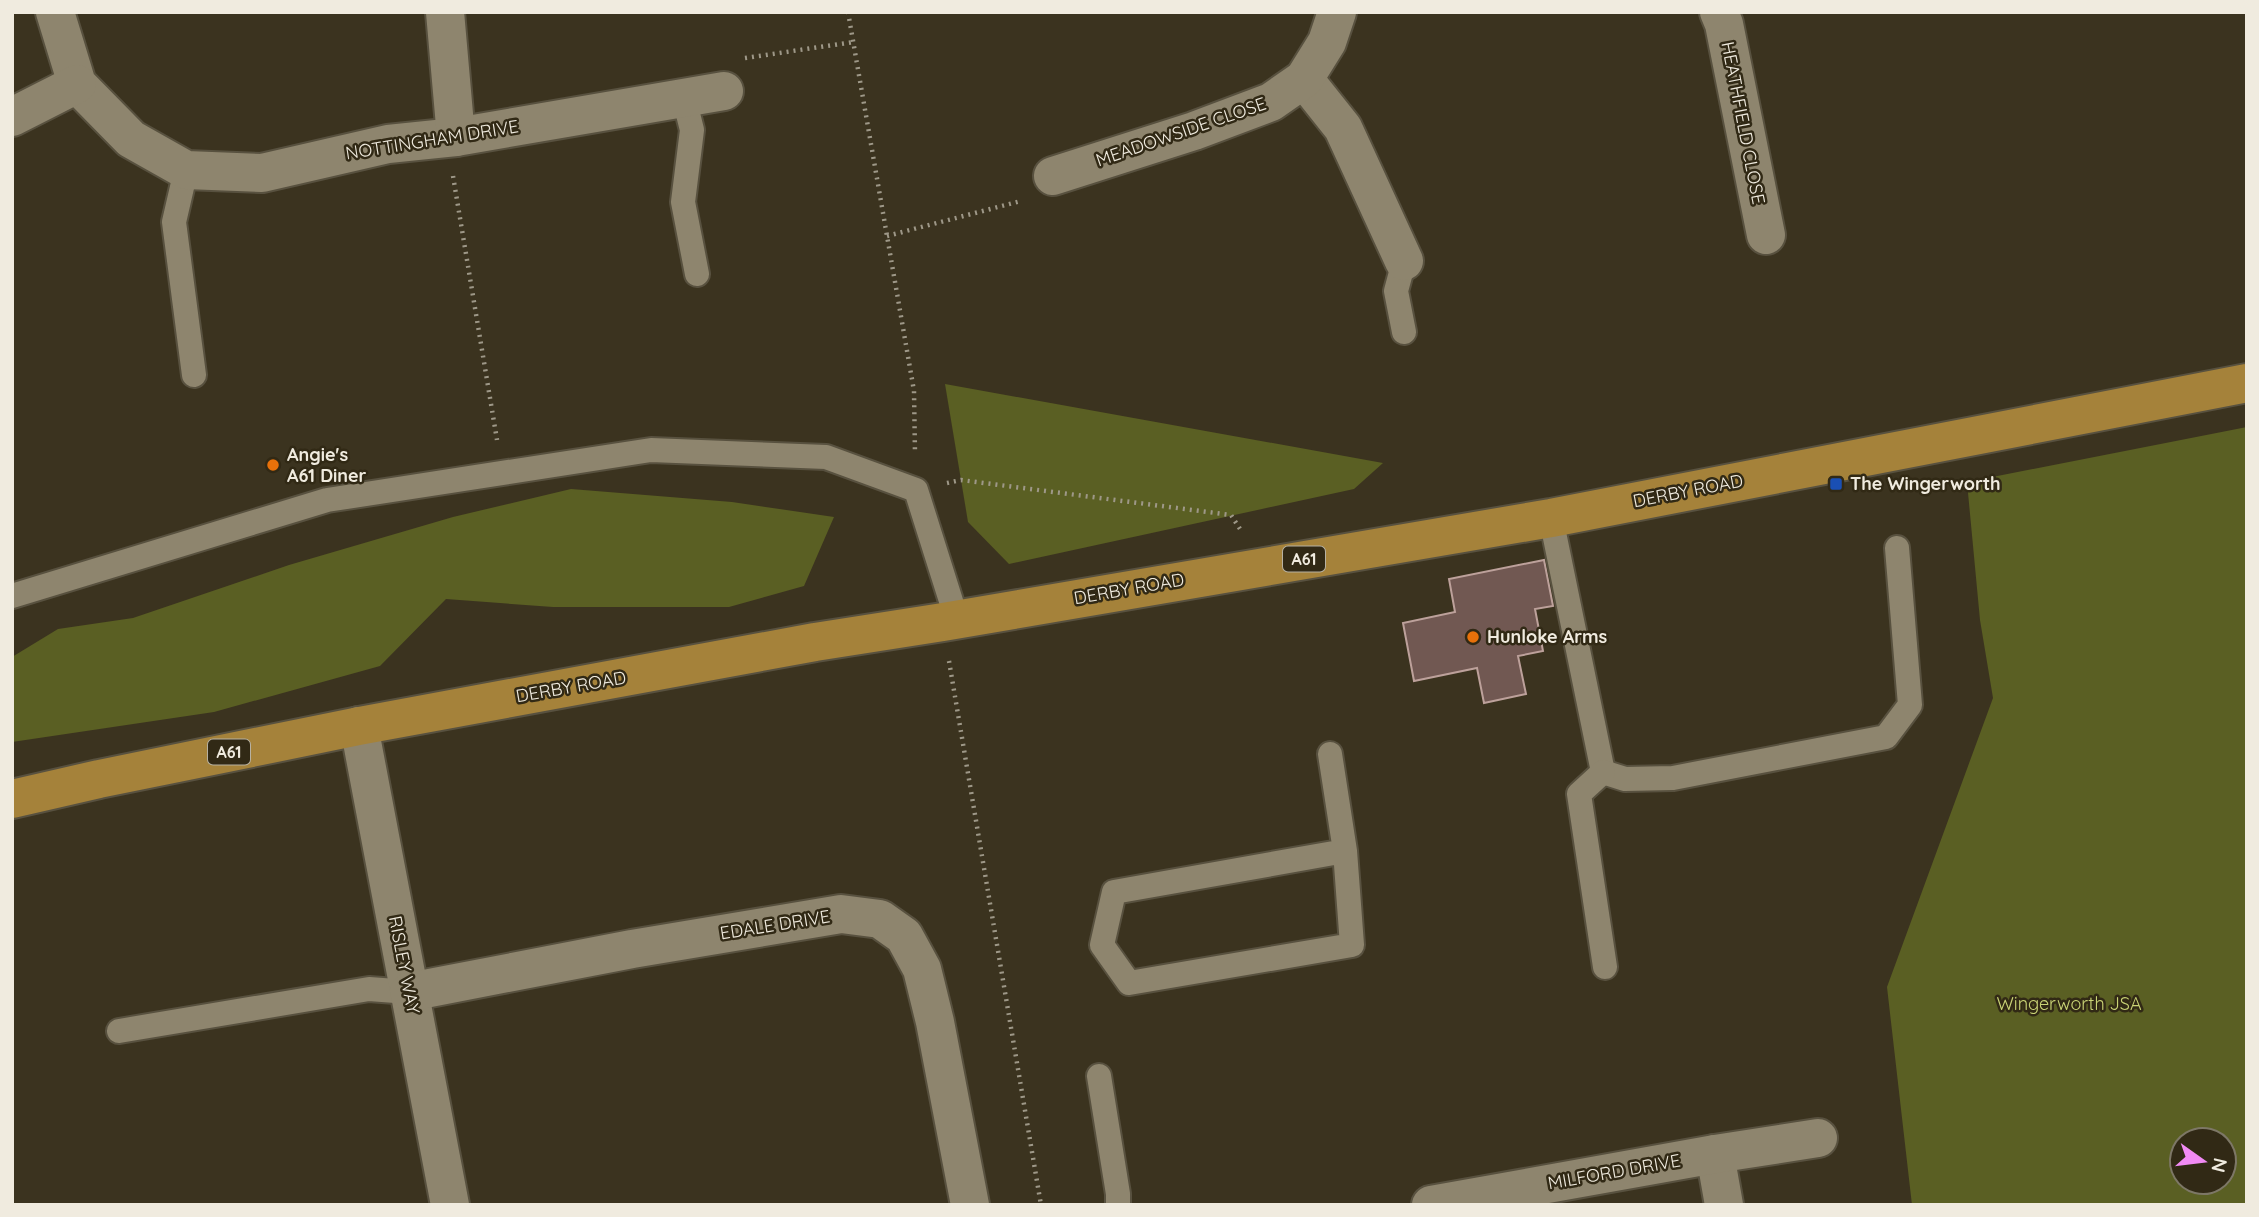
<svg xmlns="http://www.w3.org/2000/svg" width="2259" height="1217" font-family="Quicksand,sans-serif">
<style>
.green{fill:#5a5f23;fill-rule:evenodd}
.building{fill:#715852;stroke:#bda19b;stroke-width:2}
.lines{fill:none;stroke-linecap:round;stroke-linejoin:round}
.service-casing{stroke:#58513f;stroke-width:28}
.minor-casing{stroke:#58513f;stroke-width:42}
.trunk-casing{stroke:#58513f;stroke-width:42}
.path{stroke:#9e9888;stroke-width:4.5;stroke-dasharray:2 5;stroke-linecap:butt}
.service{stroke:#8e856e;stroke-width:24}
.minor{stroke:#8e856e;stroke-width:38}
.trunk{stroke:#a5823a;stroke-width:38}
.food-dot{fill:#e8710a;stroke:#312915;stroke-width:2.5}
.transit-dot{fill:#1a4fb4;stroke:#312915;stroke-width:2.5}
.labels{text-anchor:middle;stroke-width:5;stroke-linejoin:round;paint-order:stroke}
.shield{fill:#312915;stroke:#b7b1a2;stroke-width:2}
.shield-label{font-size:16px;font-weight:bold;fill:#f0ebdf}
.street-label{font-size:18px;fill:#f0ebdf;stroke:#312915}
.poi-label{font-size:18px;font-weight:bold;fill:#f0ebdf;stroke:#312915;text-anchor:start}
.park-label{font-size:18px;fill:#cad475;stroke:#312915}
</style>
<rect width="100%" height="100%" fill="#3b331f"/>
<g class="green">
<path d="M945 384 1383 463 1354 489 1009 564 968 522Z"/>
<path d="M2247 427V1205H1912L1887 987 1993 698 1980 620 1967 482ZM2182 1140H2224V1182H2182Z"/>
<path d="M571 489 732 502 834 517 804 586 729 607H553L446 599 380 666 214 712 12 742V657L58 629 133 618 289 565 453 517Z"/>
</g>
<path class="building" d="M1544 560 1553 606 1535 609 1543 651 1518 656 1526 694 1484 703 1477 668 1414 681 1403 623 1455 612 1449 579Z"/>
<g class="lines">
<defs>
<g id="service">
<path d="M684 98 692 130 683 202 697 274"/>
<path d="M186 170 174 222 194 375"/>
<path d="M1404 261 1396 291 1404 332"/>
<path d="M1551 518 1603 772"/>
<path d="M12 596 327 500 651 450 826 457 916 490 957 620"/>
<path d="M1330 754 1345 851 1352 945 1129 983 1102 945 1114 892 1345 851"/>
<path d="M1603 772 1625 779 1673 778 1886 737 1910 705 1897 548"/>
<path d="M1603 772 1579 794 1605 967"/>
<path d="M119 1031 369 989 409 992"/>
<path d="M1099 1076 1118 1194V1205"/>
</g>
<g id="minor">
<path d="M55 12 77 84 131 139 186 170 262 173 388 144 456 137 724 91"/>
<path d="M445 12 456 137"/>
<path d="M1719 12 1724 24 1766 235"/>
<path d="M1304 79 1343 128 1404 261"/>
<path d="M12 117 77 84"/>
<path d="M1053 176 1194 131 1271 102 1304 79 1327 42 1337 12"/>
<path d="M359 726 450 1205"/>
<path d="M409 992 632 949 841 914 880 919 904 936 922 969 935 1022 970 1205"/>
<path d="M1715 1154 1724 1205"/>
<path d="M1431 1205 1715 1154 1818 1138"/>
</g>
<path id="trunk" d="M12 799 99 779 359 726 815 642 943 622 1551 518 2247 383"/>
</defs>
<use href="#service" class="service-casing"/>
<use href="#minor" class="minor-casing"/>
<use href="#trunk" class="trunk-casing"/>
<g class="path">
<path d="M848 12 914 391 915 454"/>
<path d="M745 58 854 42"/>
<path d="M453 176 497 440"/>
<path d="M887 236 1021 201"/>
<path d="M947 483 961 480 1231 515 1242 532"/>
<path d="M949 661 1041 1205"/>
</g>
<use href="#service" class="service"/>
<use href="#minor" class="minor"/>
<use href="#trunk" class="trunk"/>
</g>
<g class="food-dot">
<circle cx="273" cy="465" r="7"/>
<circle cx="1473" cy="637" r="7"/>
</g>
<rect class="transit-dot" x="1829" y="477" width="14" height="14" rx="3.5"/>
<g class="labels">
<g class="shield">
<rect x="1283" y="546.5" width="42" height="25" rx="5"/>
<rect x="208" y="739.5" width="42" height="25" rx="5"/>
</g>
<g class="shield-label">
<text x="1304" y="565">A61</text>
<text x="229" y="758">A61</text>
</g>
<g class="street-label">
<text transform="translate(1743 123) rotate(79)" y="6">HEATHFIELD CLOSE</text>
<text transform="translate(1181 132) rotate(-19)" y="6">MEADOWSIDE CLOSE</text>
<text transform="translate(432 140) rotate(-9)" y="6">NOTTINGHAM DRIVE</text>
<text transform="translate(1688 491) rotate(-11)" y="6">DERBY ROAD</text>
<text transform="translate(1129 589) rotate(-10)" y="6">DERBY ROAD</text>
<text transform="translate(571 687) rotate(-10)" y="6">DERBY ROAD</text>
<text transform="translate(775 925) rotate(-9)" y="6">EDALE DRIVE</text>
<text transform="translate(404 965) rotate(79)" y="6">RISLEY WAY</text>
<text transform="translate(1614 1172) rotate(-10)" y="6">MILFORD DRIVE</text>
</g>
<g class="poi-label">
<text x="287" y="461">Angie's<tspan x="287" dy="21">A61 Diner</tspan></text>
<text x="1850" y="490">The Wingerworth</text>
<text x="1487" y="643">Hunloke Arms</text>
</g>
<g class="park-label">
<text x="2069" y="1010">Wingerworth JSA</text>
</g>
</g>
<rect width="2259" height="1217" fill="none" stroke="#f0ebdf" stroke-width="28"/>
<g transform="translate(2203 1161) rotate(104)"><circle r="33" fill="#312915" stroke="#7d7766" stroke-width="2"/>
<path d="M0-5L12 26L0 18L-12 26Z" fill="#f18af4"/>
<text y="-10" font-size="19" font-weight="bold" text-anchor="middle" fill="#f0ebdf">N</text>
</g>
</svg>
